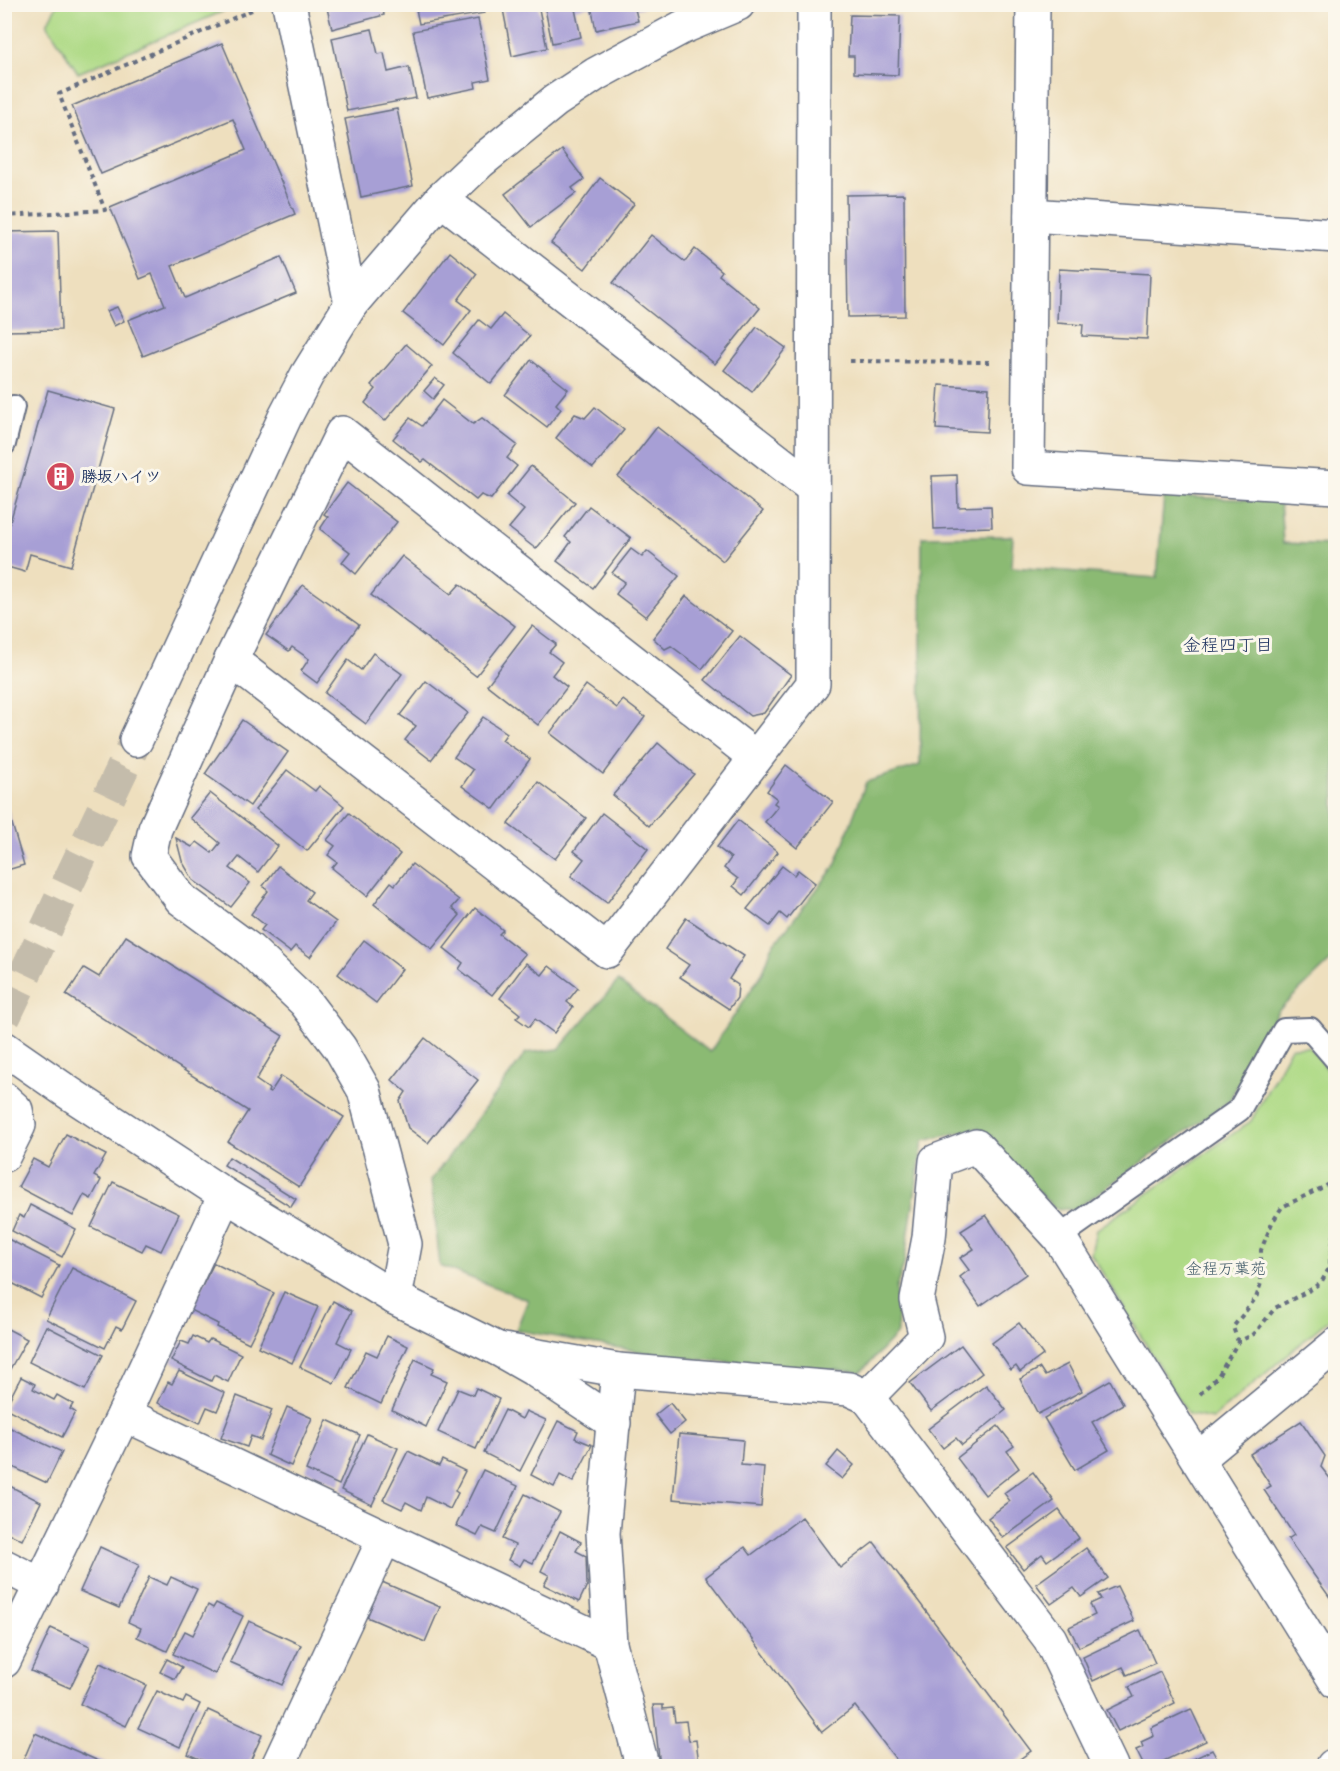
<svg xmlns="http://www.w3.org/2000/svg" width="1340" height="1771" font-family="'Balsamiq Sans','Klee One',sans-serif">
<style>
.green{fill:#afda86;stroke:#658472;stroke-width:1.5}
.forest{fill:#8bba73;stroke:#537468;stroke-width:1.5}
.building{fill:#a79fd5}
.lines{fill:none;stroke-linecap:round;stroke-linejoin:round}
.secondary-tunnel{stroke:#c4bcab;stroke-width:33;stroke-dasharray:33 16;stroke-linecap:butt}
.lane-casing{stroke:#656d80;stroke-width:26}
.street-casing{stroke:#656d80;stroke-width:36}
.secondary-casing{stroke:#656d80;stroke-width:36}
.path{stroke:#656d80;stroke-width:4;stroke-dasharray:4.5 4.5;stroke-linecap:butt}
.lane{stroke:#fff;stroke-width:22}
.street{stroke:#fff;stroke-width:33}
.secondary{stroke:#fff;stroke-width:33}
.labels{text-anchor:middle;stroke-width:6;stroke-linejoin:round;paint-order:stroke}
.poi-label{font-size:16px;font-weight:bold;fill:#1b2f5e;stroke:#fbf7ec;text-anchor:start}
.park-label{font-size:16px;fill:#405a68;stroke:#fbf7ec}
.neighbourhood-label{font-size:18px;fill:#1b2f5e;stroke:#fbf7ec}
</style>
<rect width="100%" height="100%" fill="#fbf7ec"/>
<filter id="ink" filterUnits="userSpaceOnUse"><feTurbulence type="fractalNoise" baseFrequency=".0167" numOctaves="2"/><feDisplacementMap in="SourceGraphic" scale="12" xChannelSelector="R" yChannelSelector="G"/><feConvolveMatrix kernelMatrix="1 2 1 2 8 2 1 2 1" color-interpolation-filters="sRGB"/></filter>
<filter id="wash" filterUnits="userSpaceOnUse"><feTurbulence type="fractalNoise" baseFrequency=".008" numOctaves="4" result="noise"/><feDisplacementMap in="SourceGraphic" scale="24" xChannelSelector="R" yChannelSelector="G"/><feGaussianBlur stdDeviation="1.35" result="paint"/><feColorMatrix in="noise" values="0 0 0 0 0 0 0 0 0 0 0 0 0 0 0 0 0 1.4 0 .05"/><feComposite in="paint" operator="in"/></filter>
<g filter="url(#wash)">
<rect width="100%" height="100%" fill="#eedfbe"/>
<g class="green">
<path d="M57 5V4L238 5 78 73 47 24Z"/>
<path d="M1291 1047H1309L1335 1079V1314L1212 1419 1188 1414 1091 1254 1096 1230 1251 1121Z"/>
</g>
<path class="forest" d="M1164 496 1280 501 1283 543 1335 545V957L1278 1011 1229 1101 1074 1210 1054 1208 979 1128 923 1141 904 1264 896 1288 898 1333 861 1372 677 1358 516 1330 528 1300 440 1266 431 1180 526 1053 559 1049 618 981 710 1052 763 972 772 947 835 866 866 782 920 765 922 537 1013 536 1011 567 1157 578Z"/>
<g id="blocks">
<g class="building">
<path d="M326 4H382L384 15 332 29Z"/>
<path d="M415 4H483L485 13 419 24Z"/>
<path d="M502 4H538L547 48 512 56Z"/>
<path d="M544 4H650L651 6 635 9 638 21 596 30 591 6 575 9 581 37 552 43Z"/>
<path d="M850 15 900 16 898 75 854 73V56H848Z"/>
<path d="M478 19 490 79 475 82 476 88 427 98 413 31Z"/>
<path d="M372 29 378 54 384 53 388 72 409 67 416 98 347 111 332 38Z"/>
<path d="M222 43 295 214 172 266 185 298 281 257 296 293 143 356 128 320 165 305 152 274 140 279 110 207 246 150 233 119 101 174 72 106Z"/>
<path d="M397 109 413 186 361 197 345 119Z"/>
<path d="M562 150 584 179 572 188 576 193 531 227 505 194Z"/>
<path d="M600 178 634 204 585 269 551 243Z"/>
<path d="M904 194 905 316 848 317 846 195Z"/>
<path d="M58 231 61 330 4 331V232Z"/>
<path d="M651 235 685 262 695 249 722 271 719 275 760 308 715 364 613 283Z"/>
<path d="M450 252 477 274 458 300 471 310 444 345 403 313Z"/>
<path d="M1059 269 1150 274 1147 339 1082 336 1083 325 1057 323Z"/>
<path d="M117 307 124 321 114 326 107 311Z"/>
<path d="M503 314 530 336 491 384 453 353 479 320 491 329Z"/>
<path d="M757 327 786 348 752 392 724 370Z"/>
<path d="M406 344 432 366 385 421 365 403 376 389 371 385Z"/>
<path d="M531 360 568 389 556 404 561 409 547 427 505 395Z"/>
<path d="M435 378 444 385 433 399 424 391Z"/>
<path d="M939 385 989 388 987 432 936 429Z"/>
<path d="M48 390 115 409 71 566 30 554 25 572 4 566V543Z"/>
<path d="M442 400 473 424 482 418 517 445 507 458 517 466 491 499 481 495 476 500 425 460 422 462 393 439 410 418 422 426Z"/>
<path d="M595 407 624 430 593 468 556 438 575 414 585 418Z"/>
<path d="M657 427 763 511 723 561 618 477Z"/>
<path d="M531 466 575 502 536 549 509 528 524 510 507 496Z"/>
<path d="M957 475 958 507 991 506 992 527 934 529 932 476Z"/>
<path d="M347 483 397 522 356 574 342 562 350 552 320 529 328 517 324 514Z"/>
<path d="M589 506 631 538 593 588 557 561 571 542 565 537Z"/>
<path d="M631 549 642 557 647 551 679 576 646 617 616 594 625 582 612 573Z"/>
<path d="M402 556 451 594 460 584 515 626 476 676 371 595Z"/>
<path d="M303 585 359 625 317 683 301 671 309 659 292 647 289 651 266 635Z"/>
<path d="M686 596 732 631 702 669 671 646 665 649 653 638Z"/>
<path d="M532 626 556 644 549 652 562 662 552 675 567 687 538 725 487 685Z"/>
<path d="M740 636 791 675 764 713 750 716 705 680Z"/>
<path d="M373 653 402 674 366 724 325 693 348 660 361 670Z"/>
<path d="M426 681 468 713 431 760 405 740 416 726 400 715Z"/>
<path d="M586 685 617 708 623 700 645 717 603 774 550 733Z"/>
<path d="M483 717 507 733 502 740 530 759 494 809 462 786 473 770 454 757Z"/>
<path d="M242 720 288 752 250 806 205 774Z"/>
<path d="M658 743 694 774 649 826 613 795Z"/>
<path d="M786 765 833 802 797 848 765 822 778 806 774 803 777 799 767 791Z"/>
<path d="M287 770 315 791 319 786 344 806 307 851 255 810Z"/>
<path d="M538 782 586 818 555 859 508 824Z"/>
<path d="M210 793 278 846 258 872 239 857 230 868 250 883 231 907 193 880 182 861 176 838 192 847 197 842 212 853 220 843 190 818Z"/>
<path d="M8 810 24 865 4 871V811Z"/>
<path d="M349 813 400 854 367 896 332 868 337 862 328 855 335 846 327 840Z"/>
<path d="M602 813 648 849 607 903 571 876 584 859 574 851Z"/>
<path d="M738 820 778 852 744 895 733 886 738 879 724 868 731 858 717 847Z"/>
<path d="M412 864 459 900 452 908 460 915 432 949 374 904 391 882 395 885Z"/>
<path d="M278 866 312 892 306 900 336 922 310 957 295 946 290 952 261 930 265 925 251 914 268 891 263 886Z"/>
<path d="M782 866 794 875 798 870 815 883 787 919 780 913 770 926 747 909Z"/>
<path d="M475 908 503 930 499 934 525 954 492 995 459 969 463 963 444 948Z"/>
<path d="M686 918 744 956 729 979 738 985 737 998 729 1009 680 977 689 965 665 949Z"/>
<path d="M126 936 283 1036 256 1080 269 1089 268 1092 270 1093 281 1076 344 1117 299 1187 228 1142 248 1111 66 995 84 968 99 977Z"/>
<path d="M364 940 402 969 376 1003 338 974Z"/>
<path d="M526 963 542 975 549 966 578 988 567 1002 573 1007 554 1033 535 1019 529 1027 516 1018 520 1014 500 998Z"/>
<path d="M425 1038 478 1080 428 1143 408 1128 400 1101 406 1092 392 1080Z"/>
<path d="M66 1134 106 1155 94 1176 101 1180 91 1199 84 1195 73 1216 18 1187 33 1159 48 1167Z"/>
<path d="M229 1157 296 1199 291 1207 224 1165Z"/>
<path d="M113 1182 179 1214 161 1251 146 1244 142 1251 91 1227Z"/>
<path d="M30 1205 76 1229 62 1257 12 1231 19 1215 24 1218Z"/>
<path d="M986 1215 1026 1274 980 1306 960 1277 969 1270 960 1258 974 1249 961 1231Z"/>
<path d="M4 1237 59 1265 41 1298 4 1279Z"/>
<path d="M214 1263 274 1293 249 1343 217 1327 218 1324 190 1310Z"/>
<path d="M72 1268 136 1301 122 1329 116 1326 105 1348 46 1319Z"/>
<path d="M284 1292 318 1307 292 1363 258 1347Z"/>
<path d="M333 1301 352 1311 337 1342 351 1349 334 1383 300 1367Z"/>
<path d="M1019 1323 1043 1355 1020 1372 1016 1366 1011 1370 992 1343Z"/>
<path d="M46 1326 103 1355 85 1390 29 1362Z"/>
<path d="M4 1327 27 1339 10 1369 4 1366Z"/>
<path d="M193 1336 207 1343 210 1339 241 1354 228 1382 214 1375 211 1381 171 1361 181 1341 189 1344Z"/>
<path d="M387 1336 408 1346 381 1404 348 1388 366 1351 377 1356Z"/>
<path d="M961 1345 982 1373 931 1411 910 1383Z"/>
<path d="M415 1359 434 1368 431 1374 447 1381 426 1427 392 1410Z"/>
<path d="M1068 1364 1082 1391 1038 1414 1020 1379 1040 1368 1045 1376Z"/>
<path d="M179 1371 225 1393 217 1411 207 1407 200 1423 158 1403 168 1382 172 1384Z"/>
<path d="M21 1377 35 1384 33 1389 54 1400 57 1395 73 1404 70 1409 75 1412 62 1437 5 1408Z"/>
<path d="M1110 1380 1123 1404 1092 1422 1109 1450 1075 1470 1044 1418Z"/>
<path d="M986 1385 1006 1410 962 1445 956 1438 943 1448 928 1429Z"/>
<path d="M476 1388 499 1399 476 1449 438 1432 458 1389 473 1395Z"/>
<path d="M237 1396 272 1410 261 1440 251 1436 247 1447 221 1438Z"/>
<path d="M670 1403 685 1422 670 1434 655 1415Z"/>
<path d="M287 1407 312 1418 291 1466 267 1455Z"/>
<path d="M505 1410 522 1419 526 1411 546 1420 520 1471 484 1453Z"/>
<path d="M327 1420 360 1435 339 1485 306 1470Z"/>
<path d="M558 1421 578 1431 575 1438 592 1445 573 1482 560 1475 554 1487 531 1475Z"/>
<path d="M1301 1421 1325 1456 1321 1467 1336 1486V1606L1288 1539 1294 1535 1264 1490 1271 1486 1250 1454Z"/>
<path d="M4 1425 62 1452 47 1483 4 1463Z"/>
<path d="M998 1426 1014 1446 1007 1451 1019 1468 985 1495 957 1458Z"/>
<path d="M367 1434 398 1448 372 1505 341 1490Z"/>
<path d="M679 1434 743 1440 741 1465 764 1467 761 1507 673 1499Z"/>
<path d="M408 1451 439 1466 442 1460 465 1471 455 1491 458 1493 450 1509 426 1497 421 1510 406 1502 402 1509 383 1500Z"/>
<path d="M838 1451 854 1465 842 1479 826 1466Z"/>
<path d="M483 1470 518 1486 496 1533 482 1527 477 1536 456 1526Z"/>
<path d="M1033 1472 1054 1501 1003 1538 988 1518 1010 1501 1004 1493Z"/>
<path d="M4 1483 41 1502 22 1540 4 1531Z"/>
<path d="M525 1494 560 1512 533 1563 524 1559 520 1566 508 1560 515 1545 502 1539Z"/>
<path d="M1059 1510 1079 1538 1047 1561 1042 1554 1023 1569 1007 1548Z"/>
<path d="M802 1517 840 1568 874 1542 1031 1751 1010 1766H901L855 1706 822 1732 706 1577 745 1547 751 1555Z"/>
<path d="M560 1531 581 1542 576 1551 586 1556 587 1585 579 1602 544 1585 549 1575 541 1571Z"/>
<path d="M100 1547 139 1565 119 1608 80 1591Z"/>
<path d="M1086 1548 1108 1578 1081 1597 1074 1588 1051 1604 1036 1584Z"/>
<path d="M149 1577 167 1585 171 1577 197 1589 167 1651 137 1637 141 1628 128 1622Z"/>
<path d="M382 1582 440 1607 425 1642 367 1617Z"/>
<path d="M1117 1586 1134 1621 1079 1647 1069 1627 1095 1615 1090 1604 1101 1599 1098 1594Z"/>
<path d="M216 1603 243 1616 215 1674 173 1654 185 1631 193 1635 208 1605 213 1608Z"/>
<path d="M249 1621 301 1645 282 1685 230 1662Z"/>
<path d="M51 1628 90 1646 70 1688 31 1671Z"/>
<path d="M1140 1630 1155 1663 1127 1675 1123 1667 1093 1681 1083 1657Z"/>
<path d="M167 1659 182 1667 175 1679 160 1672Z"/>
<path d="M100 1663 146 1685 126 1726 80 1704Z"/>
<path d="M1160 1672 1175 1703 1118 1731 1107 1710 1134 1697 1129 1687Z"/>
<path d="M157 1691 183 1703 186 1697 200 1704 180 1747 138 1728Z"/>
<path d="M653 1705H663V1709L673 1708 675 1722 686 1721 689 1741 696 1740 699 1764 660 1766Z"/>
<path d="M1191 1709 1206 1741 1153 1766H1144L1136 1750 1143 1747 1141 1742 1154 1736 1151 1728Z"/>
<path d="M208 1710 262 1735 248 1766 235 1765V1766H215L188 1754Z"/>
<path d="M35 1733 110 1766H21Z"/>
<path d="M1212 1750 1221 1766H1187L1185 1763Z"/>
</g>
</g>
</g>
<g filter="url(#ink)">
<use href="#blocks" fill-opacity="0" stroke="#656d80" stroke-width="1.5"/>
<g class="lines">
<path class="secondary-tunnel" d="M4 1018 136 740"/>
<defs>
<g id="lane">
<path d="M4 444 13 407"/>
<path d="M1059 1237 1239 1110 1284 1030 1310 1029 1336 1059"/>
</g>
<g id="street">
<path d="M289 4 351 304"/>
<path d="M1033 4 1028 468 1336 487"/>
<path d="M441 199 813 488"/>
<path d="M1031 215 1336 236"/>
<path d="M231 660 607 951 813 684 814 4"/>
<path d="M4 1048 69 1093 225 1195 395 1298 498 1349 533 1369 614 1423"/>
<path d="M4 1099 16 1110 19 1125 4 1155"/>
<path d="M395 1298 405 1244 364 1090 340 1048 305 1002 249 949 181 899 149 856 155 829 231 660 342 433 755 757"/>
<path d="M498 1349 618 1370 849 1389 867 1397 1050 1639 1111 1766"/>
<path d="M618 1370 603 1533 610 1644 641 1761 640 1766"/>
<path d="M867 1397 926 1337 917 1300 929 1238 936 1161 976 1146 1059 1237 1336 1682"/>
<path d="M124 1414 610 1644"/>
<path d="M1198 1459 1336 1345"/>
<path d="M4 1566 42 1585"/>
<path d="M4 1661 124 1414 225 1195"/>
<path d="M278 1766 385 1537"/>
<path d="M1333 1766 1336 1765"/>
</g>
<path id="secondary" d="M136 740 285 417 307 375 351 304 441 199 480 162 555 101 596 74 681 28 738 4"/>
</defs>
<use href="#lane" class="lane-casing"/>
<use href="#street" class="street-casing"/>
<use href="#secondary" class="secondary-casing"/>
<g class="path">
<path d="M4 216 105 210 59 94 252 10"/>
<path d="M850 361 993 362"/>
<path d="M1238 1342 1233 1327 1256 1298 1261 1283V1250L1272 1223 1282 1207 1336 1181"/>
<path d="M1200 1394 1218 1376 1238 1342 1254 1334 1275 1308 1312 1289 1322 1281 1328 1270 1336 1223"/>
</g>
<use href="#lane" class="lane"/>
<use href="#street" class="street"/>
<use href="#secondary" class="secondary"/>
</g>
</g>
<defs>
<symbol id="building-disc" viewBox="-11 -11 22 22"><circle r="9.5" fill="#d1495b" stroke="#fbf7ec"/><path d="M-4-6H4V6H1V3H-1V6H-4ZM-2.5-4.3h1.7v1.8h-1.7ZM.8-4.3h1.7v1.8H.8ZM-2.5-1h1.7V.8h-1.7ZM.8-1h1.7V.8H.8Z" fill="#fff"/></symbol>
</defs>
<g fill-rule="evenodd">
<use href="#building-disc" x="44" y="460" width="33" height="33"/>
</g>
<g class="labels">
<g class="poi-label">
<text x="81" y="482">勝坂ハイツ</text>
</g>
<g class="park-label">
<text x="1226" y="1274">金程万葉苑</text>
</g>
<g class="neighbourhood-label">
<text x="1228" y="651">金程四丁目</text>
</g>
</g>
<rect width="1340" height="1771" fill="none" stroke="#fbf7ec" stroke-width="24"/>
</svg>
